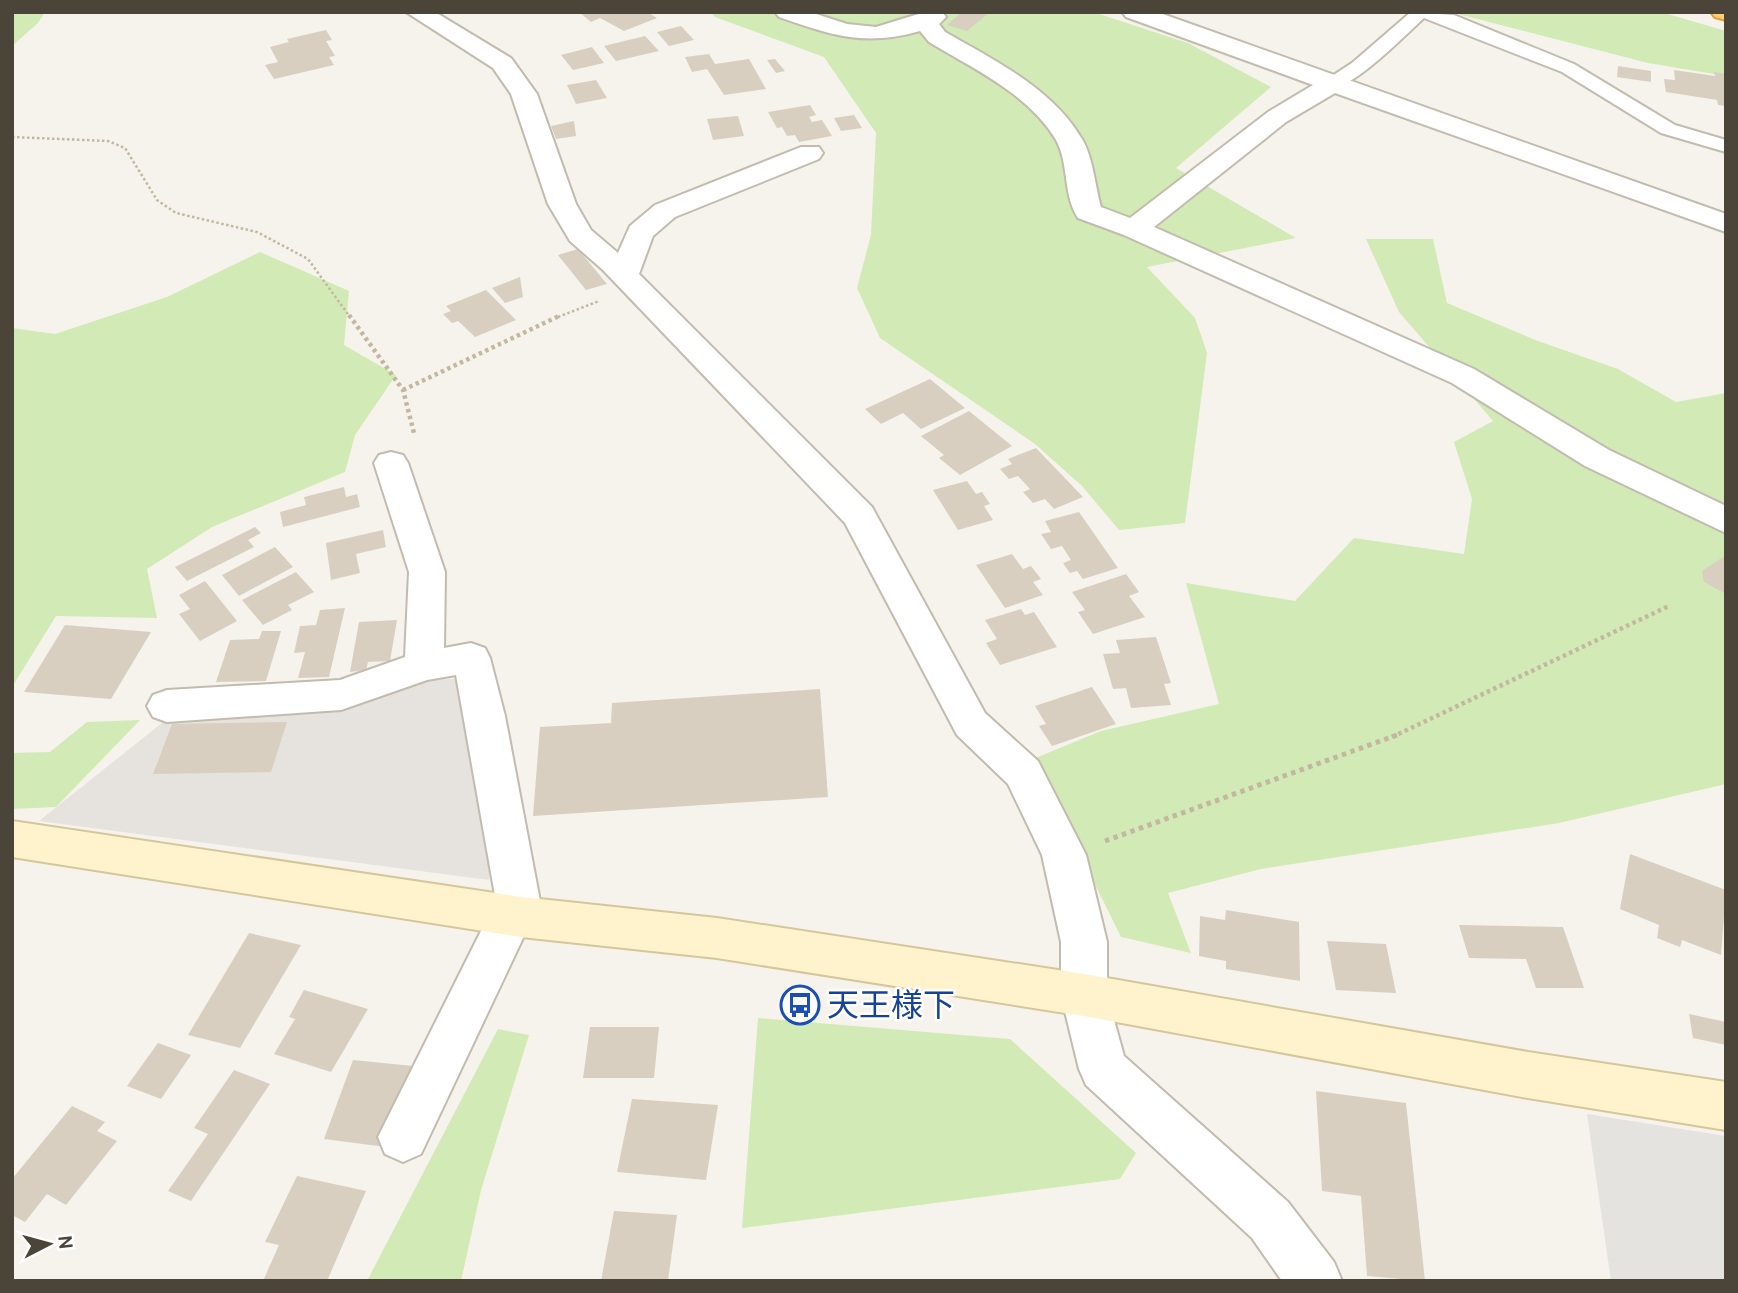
<svg xmlns="http://www.w3.org/2000/svg" width="1738" height="1293" font-family="Cabin,'Noto Sans JP',sans-serif">
<style>
.industrial{fill:#e6e2dd}
.green{fill:#d2eab5}
.parking{fill:#e5e3e0}
.building{fill:#d8cfc1}
.lines{fill:none;stroke-linecap:round;stroke-linejoin:round}
.lane-casing{stroke:#c2bbae;stroke-width:4}
.street-casing{stroke:#c2bbae;stroke-width:4}
.secondary-casing{stroke:#d6c79b;stroke-width:4}
.highway-casing{stroke:#e0a43c;stroke-width:4}
.path-far2{stroke:#c4b79f;stroke-width:2.5;stroke-dasharray:2.5 2.5;stroke-linecap:butt}
.path-far1{stroke:#c4b79f;stroke-width:4.5;stroke-dasharray:3.5 3.5;stroke-linecap:butt}
.path{stroke:#c4b79f;stroke-width:5;stroke-dasharray:4.5 4.5;stroke-linecap:butt}
.lane{fill:#fff;fill-rule:evenodd}
.street{fill:#fff;fill-rule:evenodd}
.secondary{fill:#fff3cd;fill-rule:evenodd}
.highway{fill:#ffcf6e;fill-rule:evenodd}
.labels{text-anchor:middle;stroke-width:5;stroke-linejoin:round;paint-order:stroke}
.near-transit-label{font-size:32px;fill:#164399;stroke:#fff;text-anchor:start}
</style>
<rect width="100%" height="100%" fill="#f6f3ec"/>
<path class="industrial" d="M455 679 495 851 489 880 39 821 172 715 415 680Z"/>
<g class="green">
<path d="M12 12H45L38 23 12 46Z"/>
<path d="M710 12H1093L1188 43 1271 87 1176 168 1296 238 1147 267 1195 318 1207 353 1185 523 1119 530 1082 486 1035 444 880 338 857 288 871 235 876 133 824 57 715 17Z"/>
<path d="M1450 12H1661L1726 31V76L1648 63Z"/>
<path d="M1366 239H1433L1447 303 1538 341 1618 369 1676 402 1726 393V784L1559 823 1261 869 1168 893 1191 953 1121 937 1033 759 1101 731 1219 704 1186 583 1295 601 1354 538 1464 554 1472 499 1454 442 1493 421 1399 312Z"/>
<path d="M260 252 349 291 344 345 396 375 355 435 345 472 212 527 147 569 157 618 56 616 12 687V328L55 334 167 297Z"/>
<path d="M140 720 56 807 12 809V753L50 752 87 722Z"/>
<path d="M758 1018 1010 1039 1136 1153 1120 1179 742 1228Z"/>
<path d="M498 1029 529 1035 481 1190 461 1281H367Z"/>
</g>
<path class="parking" d="M1587 1114 1726 1136V1281H1611Z"/>
<g class="building">
<path d="M579 12H647L657 18 624 31 600 18 591 22Z"/>
<path d="M962 12H990L967 31 947 25Z"/>
<path d="M681 26 694 40 669 46 657 32Z"/>
<path d="M326 30 332 40 326 41 335 56 329 57 334 65 274 79 265 65 278 62 270 47 289 42 287 39Z"/>
<path d="M645 36 659 51 616 61 604 46Z"/>
<path d="M592 47 604 63 573 70 561 55Z"/>
<path d="M709 54 715 64 749 59 766 89 724 95 707 69 692 72 685 57Z"/>
<path d="M775 59 785 71 776 73 767 60Z"/>
<path d="M1618 66 1651 71V82L1617 77Z"/>
<path d="M1674 70 1715 76 1714 72 1726 74V106L1718 105 1717 100 1666 92 1664 79 1675 80Z"/>
<path d="M596 80 607 98 576 104 567 85Z"/>
<path d="M810 105 816 115 809 117 812 122 822 120 832 136 799 142 795 135 787 136 782 127 777 128 768 112Z"/>
<path d="M854 115 862 128 841 131 834 118Z"/>
<path d="M738 116 744 136 713 140 707 119Z"/>
<path d="M574 121 576 136 556 139 551 126Z"/>
<path d="M578 249 607 284 586 290 558 255Z"/>
<path d="M520 277 523 297 505 303 492 288Z"/>
<path d="M486 290 516 320 475 337 458 321 452 323 443 314 451 311 446 306Z"/>
<path d="M930 379 965 408 921 429 903 413 881 424 865 409Z"/>
<path d="M969 411 1012 446 960 475 939 458 944 455 921 436Z"/>
<path d="M1036 448 1083 497 1054 509 1045 499 1033 503 1023 492 1030 489 1018 476 1009 479 1000 469 1012 464 1008 459Z"/>
<path d="M967 481 976 494 982 492 990 504 984 506 993 520 958 530 933 490Z"/>
<path d="M344 487 346 497 357 494 360 507 283 527 280 512 306 505 304 497Z"/>
<path d="M1079 512 1118 568 1083 579 1077 571 1070 573 1063 563 1071 560 1062 546 1051 549 1041 534 1051 532 1045 521Z"/>
<path d="M255 527 261 533 248 540 254 547 187 581 175 567Z"/>
<path d="M383 530 386 547 356 554 360 573 331 580 326 543Z"/>
<path d="M275 547 293 567 239 596 222 575Z"/>
<path d="M1012 554 1023 569 1031 566 1041 579 1033 582 1043 595 1005 608 976 565Z"/>
<path d="M1723 557 1726 559V594L1704 582 1702 571Z"/>
<path d="M296 572 314 592 288 605 292 610 263 625 242 600Z"/>
<path d="M1126 574 1139 592 1129 596 1145 617 1093 634 1078 612 1085 610 1072 592Z"/>
<path d="M205 581 237 621 200 641 179 614 190 609 179 595Z"/>
<path d="M345 608 329 677 298 678 305 652 294 653 300 626 316 625 320 610Z"/>
<path d="M1021 609 1025 615 1034 612 1057 647 1000 665 986 643 997 639 985 620Z"/>
<path d="M397 620 390 661 368 662 366 670 350 672 359 622Z"/>
<path d="M65 625 151 632 111 699 24 692Z"/>
<path d="M262 631H281L266 681 216 682 230 640 259 639Z"/>
<path d="M1156 637 1171 683 1164 684 1171 705 1131 708 1126 688 1113 689 1103 654 1120 653 1116 640Z"/>
<path d="M1092 687 1116 724 1052 746 1039 726 1046 724 1035 706Z"/>
<path d="M820 689 828 797 533 816 540 727 611 723 612 703Z"/>
<path d="M287 722 271 772 153 774 172 724Z"/>
<path d="M1630 854 1726 890 1721 955 1682 940 1680 947 1657 938 1659 925 1620 909Z"/>
<path d="M1226 910 1299 922 1300 981 1226 969V961L1199 956 1200 916 1225 920Z"/>
<path d="M1459 925 1563 927 1584 988H1536L1526 959 1469 958Z"/>
<path d="M249 933 301 945 240 1048 188 1035Z"/>
<path d="M1327 941 1386 944 1396 993 1336 990Z"/>
<path d="M304 990 368 1009 331 1072 274 1054 295 1019 289 1017Z"/>
<path d="M1689 1014 1726 1022V1045L1693 1038Z"/>
<path d="M590 1027H659L654 1078H583Z"/>
<path d="M158 1043 191 1055 161 1099 127 1086Z"/>
<path d="M353 1060 413 1066 386 1147 324 1139Z"/>
<path d="M234 1070 270 1084 191 1201 168 1191 208 1134 194 1128Z"/>
<path d="M1316 1091 1406 1103 1425 1281 1367 1276 1361 1196 1322 1191Z"/>
<path d="M632 1099 718 1105 706 1180 617 1172Z"/>
<path d="M72 1106 105 1122 97 1131 117 1141 66 1205 47 1194 25 1222 12 1215V1179Z"/>
<path d="M297 1176 366 1191 327 1281H263L279 1245 265 1242Z"/>
<path d="M614 1211 677 1215 668 1281H601Z"/>
</g>
<g class="lines">
<defs>
<path id="lane" d="M1411 12 1454 15 1574 64 1675 125 1726 140V152L1661 133 1562 72 1424 18C1406 34 1349 94 1326 88L1323 84 1326 80 1352 63Z"/>
<g id="street">
<path d="M406 12H435L511 58 537 94 576 204 591 230 618 253 630 226 655 205 801 147H819L823 153 819 159 675 217 653 236 639 274 872 507 985 713 1038 761 1086 855 1107 942V995L1124 1056 1288 1202 1334 1262 1342 1281H1282L1252 1238 1086 1085 1079 1069 1061 995V942L1042 855 1008 784 957 735 845 523 603 270 570 241 548 204 511 94 493 68Z"/>
<path d="M775 12H810L847 24 876 27 925 12H942L946 17 939 24 945 32C994 60 1052 88 1082 139 1093 157 1095 186 1101 207L1130 218 1268 112 1313 85 1126 17 1122 12H1157L1726 214V232L1335 93 1286 122 1154 227 1474 369 1609 450 1726 506V533L1585 466 1452 383 1124 235 1078 218C1063 196 1069 163 1056 140 1029 94 972 68 929 42L920 31C864 47 831 35 779 17Z"/>
<path d="M391 452 403 455 408 463 445 572 444 648 471 643 485 648 490 658 505 716 543 917 537 931 524 936 421 1154 403 1162 385 1154 378 1137 496 901 456 675 427 680 341 710 167 722 153 717 147 706 153 695 167 690 340 680 405 657 409 572 374 463 379 455Z"/>
</g>
<path id="secondary" d="M12 821 521 897 717 918 1084 974 1528 1052 1726 1082V1130L1528 1098 1084 1016 717 958 521 937 12 857Z"/>
<path id="highway" d="M1711 12H1726V20L1715 17Z"/>
</defs>
<use href="#lane" class="lane-casing"/>
<use href="#street" class="street-casing"/>
<use href="#secondary" class="secondary-casing"/>
<use href="#highway" class="highway-casing"/>
<g class="path-far2">
<path d="M12 137 108 141 125 148 157 200 176 213 257 232 308 259 350 317"/>
<path d="M558 317 599 301"/>
</g>
<g class="path-far1">
<path d="M349 315 403 390 414 433"/>
<path d="M403 390 561 315"/>
<path d="M1392 737 1669 606"/>
</g>
<path class="path" d="M1105 841 1397 735"/>
<use href="#lane" class="lane"/>
<use href="#street" class="street"/>
<use href="#secondary" class="secondary"/>
<use href="#highway" class="highway"/>
</g>
<defs>
<symbol id="bus-ring" viewBox="-11 -11 22 22"><circle r="9.5" fill="#fff" stroke="#1a4fb4" stroke-width="1.5"/><path d="M-5-6H5V4H4V6H2V4H-2V6H-4V4H-5ZM-3.5-4V0h7V-4ZM-3.5 1.2v1.5H-2V1.2ZM2 1.2v1.5H3.5V1.2Z" fill="#1a4fb4"/></symbol>
</defs>
<g fill-rule="evenodd">
<use href="#bus-ring" x="778" y="983" width="44" height="44"/>
</g>
<g class="labels">
<g class="near-transit-label">
<text x="827" y="1016">天王様下</text>
</g>
</g>
<rect width="1738" height="1293" fill="none" stroke="#4b4439" stroke-width="28"/>
<g transform="translate(49 1244) rotate(84)" stroke="#ffffff" stroke-width="5" paint-order="stroke">
<path d="M0-5L12 26L0 18L-12 26Z" fill="#4b4439"/>
<text y="-10" font-size="19" font-weight="bold" text-anchor="middle" fill="#4b4439">N</text>
</g>
</svg>
